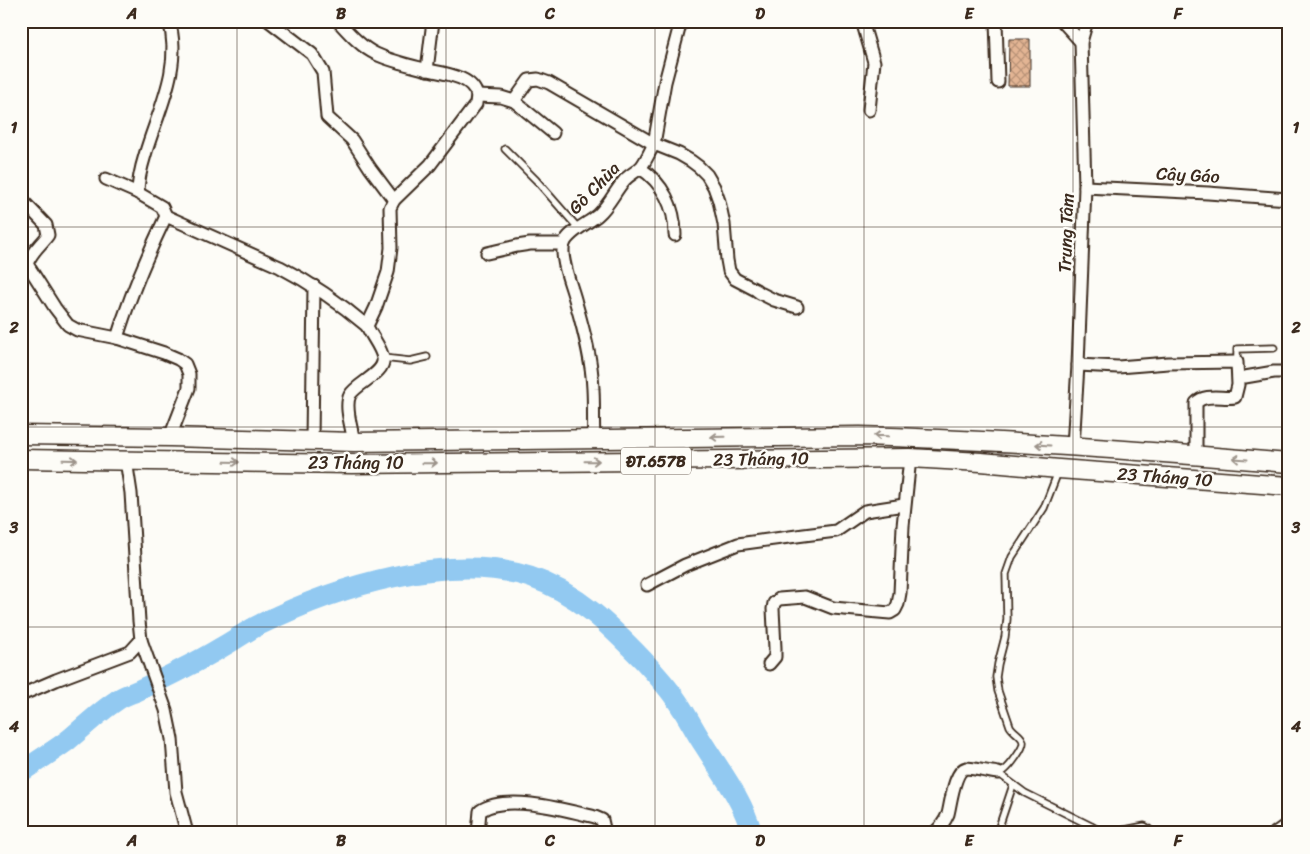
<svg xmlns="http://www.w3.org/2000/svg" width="1310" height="854" font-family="Sriracha,sans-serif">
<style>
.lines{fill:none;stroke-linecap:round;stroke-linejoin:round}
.river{stroke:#92c9f1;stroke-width:21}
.building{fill:url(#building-cross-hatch);stroke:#3b2a1e}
.lane-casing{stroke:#3b2a1e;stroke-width:9}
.street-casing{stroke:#3b2a1e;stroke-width:15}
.primary-casing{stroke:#3b2a1e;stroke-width:21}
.lane{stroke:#fdfcf7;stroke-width:5.5}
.street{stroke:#fdfcf7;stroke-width:11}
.primary{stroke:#fdfcf7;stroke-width:18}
.rail-casing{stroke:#3b2a1e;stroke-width:5.5}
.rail{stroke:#fdfcf7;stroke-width:4;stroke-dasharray:11;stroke-linecap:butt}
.oneway{stroke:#9c938a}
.grid{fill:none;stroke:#3b2a1e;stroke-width:1;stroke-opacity:0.55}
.labels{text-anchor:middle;stroke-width:5;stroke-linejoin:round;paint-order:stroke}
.shield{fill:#fdfcf7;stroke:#75695f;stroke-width:1}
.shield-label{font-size:16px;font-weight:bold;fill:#3b2a1e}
.street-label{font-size:18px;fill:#3b2a1e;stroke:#fdfcf7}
.neatline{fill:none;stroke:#3b2a1e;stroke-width:2}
.grid-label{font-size:16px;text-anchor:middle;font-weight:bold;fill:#3b2a1e}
</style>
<defs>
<pattern id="building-cross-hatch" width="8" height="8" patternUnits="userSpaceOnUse" patternTransform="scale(1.25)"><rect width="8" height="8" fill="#e3b594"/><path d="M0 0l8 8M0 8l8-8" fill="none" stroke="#b99378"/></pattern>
</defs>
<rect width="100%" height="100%" fill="#fdfcf7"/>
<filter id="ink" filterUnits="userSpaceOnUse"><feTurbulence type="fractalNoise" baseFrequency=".02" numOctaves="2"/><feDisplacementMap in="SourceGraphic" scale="10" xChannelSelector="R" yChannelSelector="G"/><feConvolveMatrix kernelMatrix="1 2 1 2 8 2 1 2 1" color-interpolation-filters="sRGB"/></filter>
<g filter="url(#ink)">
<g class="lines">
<path class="river" d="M21 772C36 762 52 752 67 741 83 728 99 712 116 701 122 696 130 694 137 691 152 684 167 677 182 669 196 662 209 655 222 647 235 640 248 630 261 624 336 587 448 551 530 577 578 593 609 625 643 660 654 672 666 685 675 698 686 713 694 730 704 745 723 775 742 799 752 833"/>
</g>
<path class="building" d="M1009 39H1030V86H1008Z"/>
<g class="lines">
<defs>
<g id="lane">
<path d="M505 149 536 180 579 229"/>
<path d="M383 358 410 361 427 357"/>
<path d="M1237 362V349L1274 348"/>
<path d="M1058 472 1044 508 1012 557 1006 574 1007 619 1005 637 998 664 996 677 998 691 1010 726C1013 732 1023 736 1023 742 1024 748 1010 766 1005 770 1005 770 998 773 998 773L1025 793 1091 826 1103 833"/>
<path d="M997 833 1013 785"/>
</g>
<g id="street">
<path d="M269 21 312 54 323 72 327 117 352 140 370 168 394 200"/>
<path d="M338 21C349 33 361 47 376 54 391 61 408 65 424 69 440 73 473 75 477 96 477 96 476 103 476 104L430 165 394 200 390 208 391 248 388 272 376 307 367 326C371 336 381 347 383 358 386 373 357 383 350 395 344 406 352 429 354 442"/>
<path d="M737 21H741"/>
<path d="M862 21 874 62 869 110"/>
<path d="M996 21 998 82"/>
<path d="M1062 21 1081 42"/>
<path d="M427 70 433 21"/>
<path d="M477 96 501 97 514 101 553 133"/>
<path d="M514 101 529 80 538 79 549 83 654 144 679 154 691 161 699 167 707 175 714 187 719 201 724 224 727 260 729 271 735 279 756 290 760 293 774 300 797 307"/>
<path d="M640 168C663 183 675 207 675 235"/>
<path d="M106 179 138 193 162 207 166 216C147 256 130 295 117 338"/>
<path d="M1085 187 1208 193 1289 199"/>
<path d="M138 193C138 179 141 168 145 155 157 113 183 67 169 21"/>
<path d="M21 199 46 225 48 235C41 245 31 252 27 264L55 308 68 325 77 330 117 338 164 353 178 359 185 364 189 374V388L170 437"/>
<path d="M166 216 280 267C311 283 340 303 367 326"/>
<path d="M487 253 517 246 530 244H564"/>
<path d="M1078 365 1118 367 1168 363 1237 362 1238 385 1235 397C1223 399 1205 393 1196 403V455"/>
<path d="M1245 377 1274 372H1289"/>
<path d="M594 439C593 422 594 406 593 389 592 361 584 331 576 303 573 289 559 258 564 244 568 232 589 223 598 215 609 205 614 193 623 182 628 175 635 173 641 167 646 161 650 151 654 144L665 82 681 21"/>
<path d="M312 440 314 286"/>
<path d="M1073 447 1078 365 1085 187 1081 42 1087 21"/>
<path d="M126 460 131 493 139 621 141 640 166 710 172 739 176 792 187 833"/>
<path d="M647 585 685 565 738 544 804 535 836 531 865 511 904 505"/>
<path d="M769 664 775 657V648L773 609 774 603 779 599 805 597 833 608 890 613 895 610 898 604 900 593 903 526 910 458"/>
<path d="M21 695 56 680 130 652 141 640"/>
<path d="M478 833 480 811C506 793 566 810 595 817L602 820 605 833"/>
<path d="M934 833C940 828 945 821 948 814 951 803 954 771 966 768 972 768 991 772 998 773"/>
<path d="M1124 833 1144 829 1149 833"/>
<path d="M1275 833 1289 823"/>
</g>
<g id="primary">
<path d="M21 435 170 437 354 442 860 436C1003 440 1146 451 1289 463"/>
<path d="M21 459 352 464 910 458 981 462 1059 469 1289 486"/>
</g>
</defs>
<use href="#lane" class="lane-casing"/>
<use href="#street" class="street-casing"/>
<use href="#primary" class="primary-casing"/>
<use href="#lane" class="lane"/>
<use href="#street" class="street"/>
<use href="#primary" class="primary"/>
<defs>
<path id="rail" d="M1282 833 1289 828"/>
</defs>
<use href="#rail" class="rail-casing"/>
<use href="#rail" class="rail"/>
</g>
<defs><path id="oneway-shaft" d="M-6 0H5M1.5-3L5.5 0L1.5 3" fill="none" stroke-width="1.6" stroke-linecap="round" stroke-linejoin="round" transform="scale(1.25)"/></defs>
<g class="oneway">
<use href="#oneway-shaft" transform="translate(881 436) rotate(-178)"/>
<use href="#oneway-shaft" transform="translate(718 437) rotate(179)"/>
<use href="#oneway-shaft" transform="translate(1043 445) rotate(-176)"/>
<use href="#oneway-shaft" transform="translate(1240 459) rotate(-176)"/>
<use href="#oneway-shaft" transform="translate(70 460) rotate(1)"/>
<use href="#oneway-shaft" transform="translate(592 461) rotate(-1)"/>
<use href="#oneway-shaft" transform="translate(232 462) rotate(1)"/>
<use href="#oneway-shaft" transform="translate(430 463) rotate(-1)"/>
</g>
</g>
<path class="grid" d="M237 21V833M446 21V833M655 21V833M864 21V833M1073 21V833M21 227H1289M21 427H1289M21 627H1289"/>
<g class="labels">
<rect class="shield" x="621" y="447.5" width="70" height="27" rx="4"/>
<g class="shield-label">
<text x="656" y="467">ĐT.657B</text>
</g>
<g class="street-label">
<text transform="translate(1188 175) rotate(3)" y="6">Cây Gáo</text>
<text transform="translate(594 188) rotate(-46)" y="6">Gò Chùa</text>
<text transform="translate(1066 233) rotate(-88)" y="6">Trung Tâm</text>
<text transform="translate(761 459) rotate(-1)" y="6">23 Tháng 10</text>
<text x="356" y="469">23 Tháng 10</text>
<text transform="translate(1165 477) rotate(4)" y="6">23 Tháng 10</text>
</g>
</g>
<rect width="1310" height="854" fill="none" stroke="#fdfcf7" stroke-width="55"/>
<rect x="28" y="28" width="1254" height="798" class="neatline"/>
<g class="grid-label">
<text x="132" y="19">A</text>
<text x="341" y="19">B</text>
<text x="550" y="19">C</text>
<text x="760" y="19">D</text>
<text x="969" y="19">E</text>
<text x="1178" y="19">F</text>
<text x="14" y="133">1</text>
<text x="1296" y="133">1</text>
<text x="14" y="333">2</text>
<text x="1296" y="333">2</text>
<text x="14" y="533">3</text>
<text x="1296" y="533">3</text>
<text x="14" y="732">4</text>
<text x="1296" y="732">4</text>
<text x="132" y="846">A</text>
<text x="341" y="846">B</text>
<text x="550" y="846">C</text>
<text x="760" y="846">D</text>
<text x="969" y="846">E</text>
<text x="1178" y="846">F</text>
</g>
</svg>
